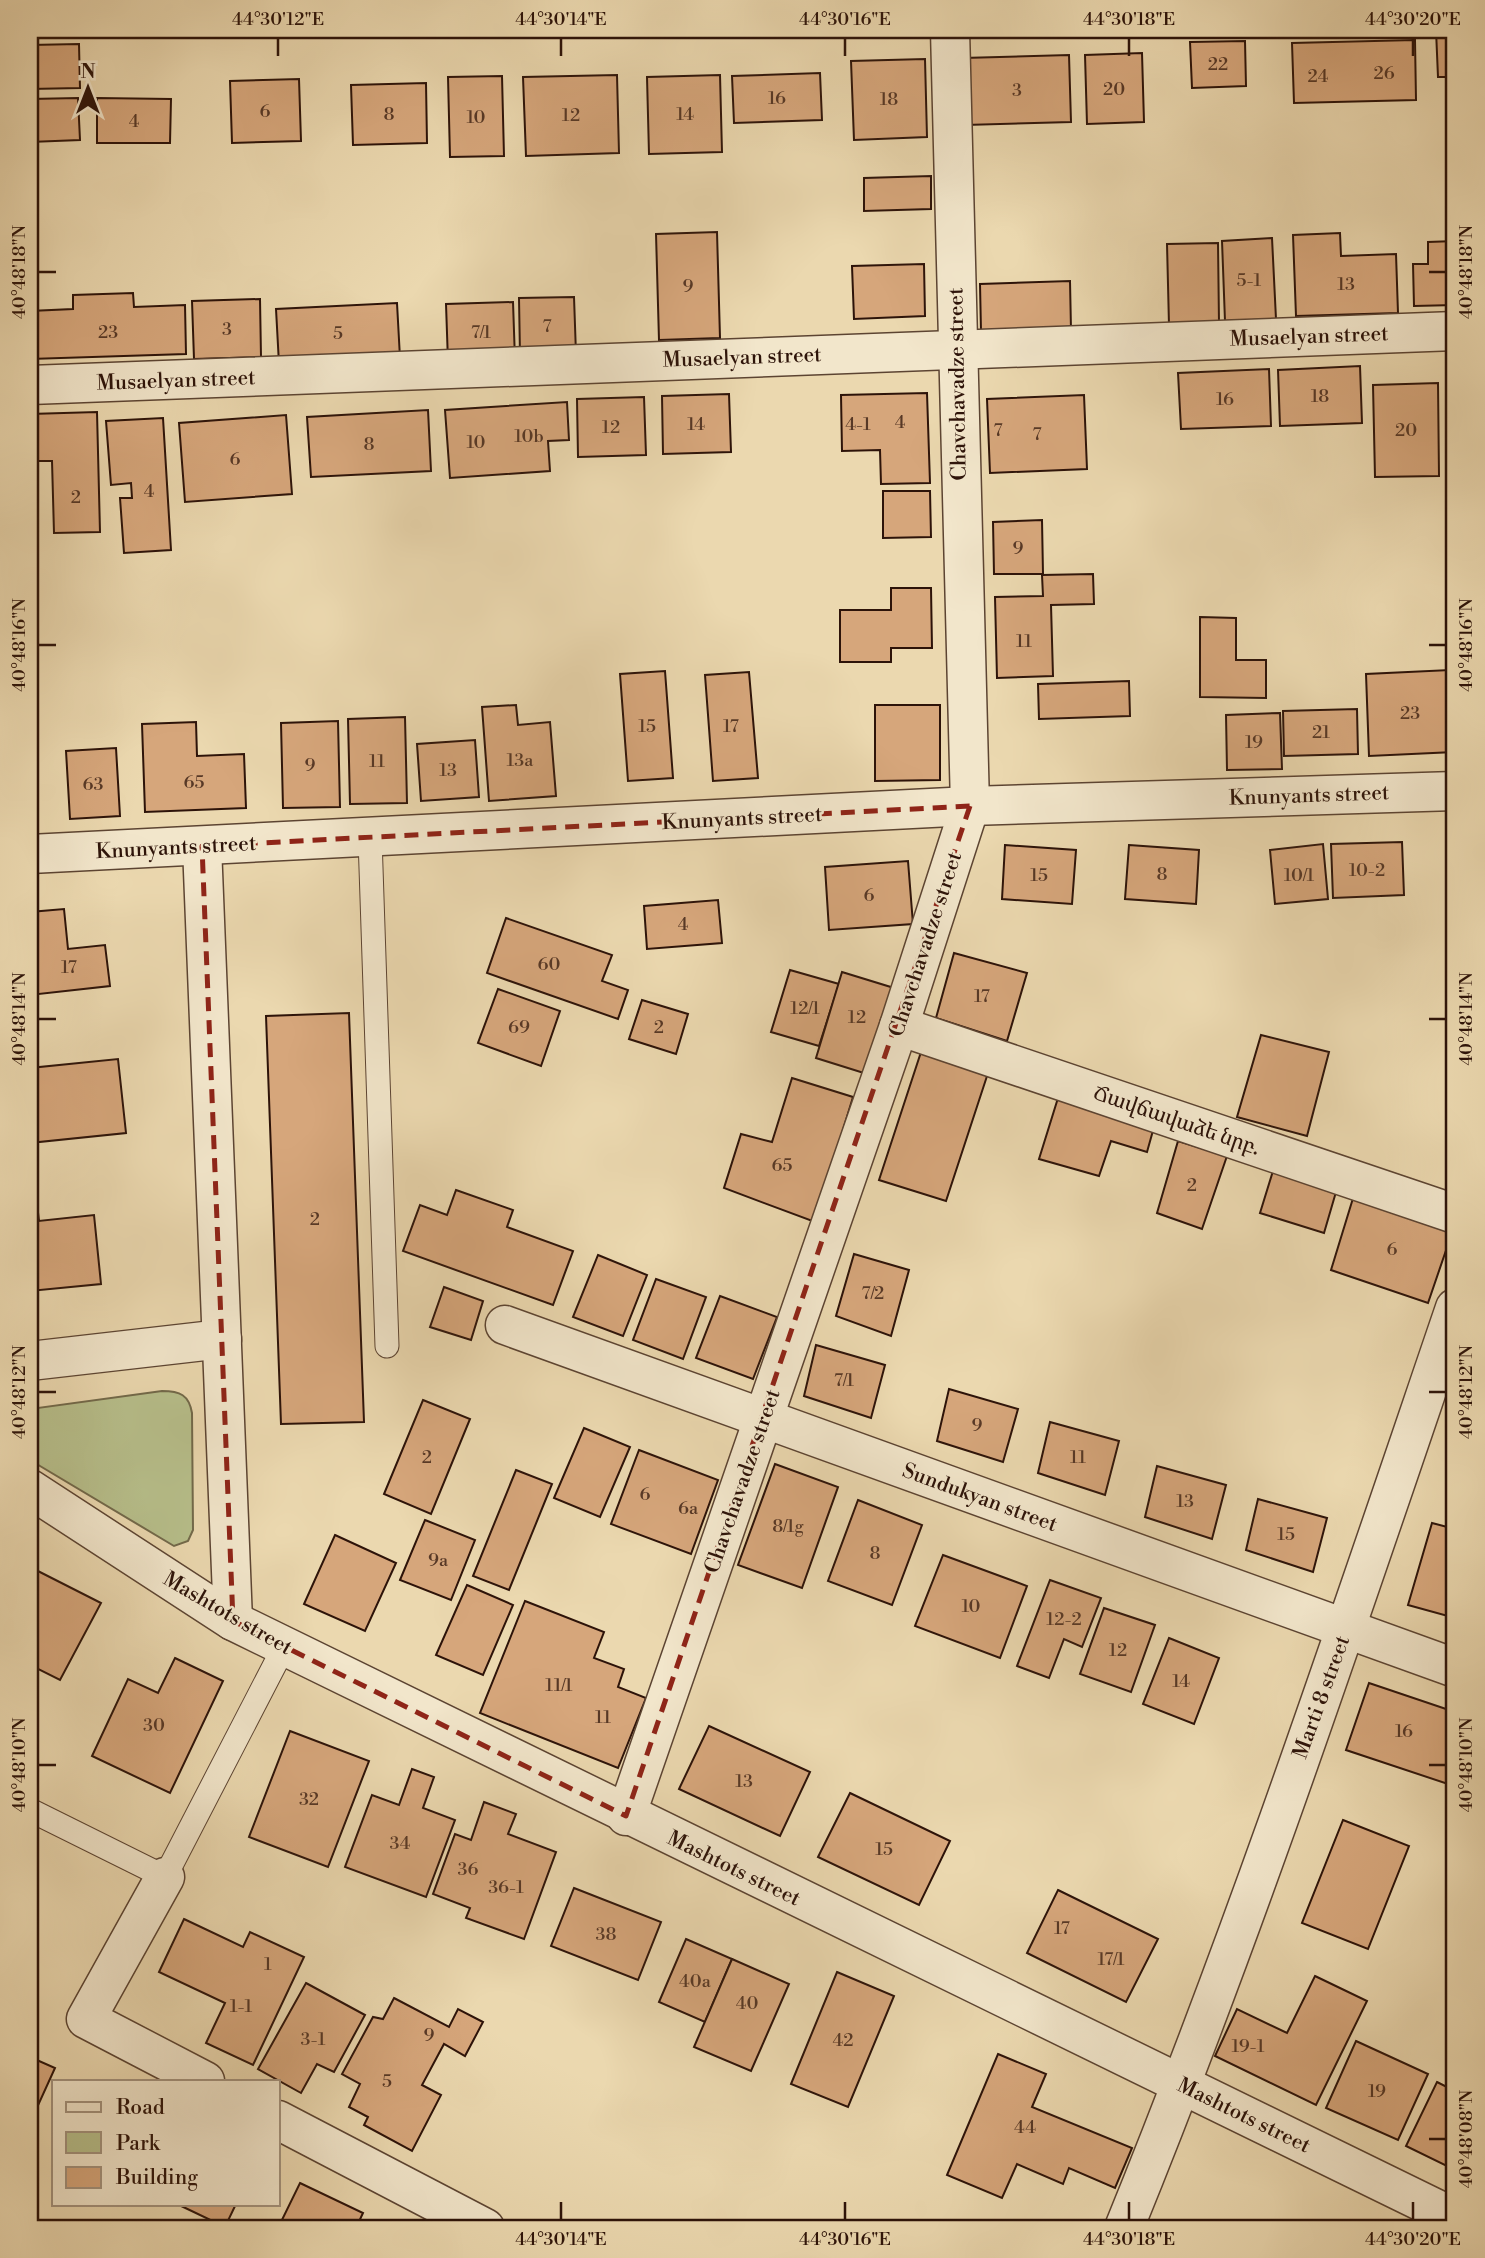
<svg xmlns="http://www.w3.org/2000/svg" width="1485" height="2258" font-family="'Libre Bodoni','Noto Serif Armenian',serif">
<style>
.green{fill:#b7bf8b;stroke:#72694a;stroke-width:2}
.building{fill:#d6a67b;stroke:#2d1309;stroke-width:2}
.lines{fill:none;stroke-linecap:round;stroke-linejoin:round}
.lane-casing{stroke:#5c4432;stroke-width:25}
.street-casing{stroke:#5c4432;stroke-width:41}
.lane{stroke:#f2e6cb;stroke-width:23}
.street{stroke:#f2e6cb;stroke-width:38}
.marked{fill:none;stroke:#8f2418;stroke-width:5;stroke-dasharray:14 9;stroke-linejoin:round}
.ticks{fill:none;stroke:#2d1309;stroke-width:2.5}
.labels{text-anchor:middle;stroke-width:5;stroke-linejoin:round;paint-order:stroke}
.number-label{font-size:18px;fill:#573826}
.street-label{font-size:21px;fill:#2d1309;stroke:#f2e6cb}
.neatline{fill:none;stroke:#2d1309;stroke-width:2.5}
.ticks-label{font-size:18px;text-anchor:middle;fill:#2d1309}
</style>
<rect width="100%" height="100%" fill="#ebd8af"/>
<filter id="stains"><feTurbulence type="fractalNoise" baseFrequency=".00286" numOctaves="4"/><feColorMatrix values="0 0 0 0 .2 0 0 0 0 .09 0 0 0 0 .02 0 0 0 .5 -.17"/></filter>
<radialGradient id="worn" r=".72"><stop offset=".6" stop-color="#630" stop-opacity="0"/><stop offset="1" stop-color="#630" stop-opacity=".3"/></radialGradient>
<path class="green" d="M162 1391C180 1391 189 1395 192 1413L193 1530 188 1541 174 1546 30 1460V1409Z"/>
<g class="building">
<path d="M1436 30H1455V77H1438Z"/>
<path d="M1415 40 1416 100 1294 103 1292 43Z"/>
<path d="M1245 41 1246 86 1192 88 1190 42Z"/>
<path d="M79 44 80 88 30 89V45Z"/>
<path d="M1142 53 1144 122 1087 124 1085 55Z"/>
<path d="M1069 55 1071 122 965 125 963 58Z"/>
<path d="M925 59 927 137 854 140 851 61Z"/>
<path d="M820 73 822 120 734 123 732 76Z"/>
<path d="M617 75 619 153 526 156 523 77Z"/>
<path d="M720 75 722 152 649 154 647 77Z"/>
<path d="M502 76 504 156 450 157 448 77Z"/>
<path d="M299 79 301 141 232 143 230 81Z"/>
<path d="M426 83 427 143 353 145 351 85Z"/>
<path d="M78 98 80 140 30 142V99Z"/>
<path d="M97 98 171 99 170 143H97Z"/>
<path d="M931 176V209L864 211V178Z"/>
<path d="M717 232 720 338 659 340 656 234Z"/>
<path d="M1340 233 1341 256 1396 254 1398 313 1296 316 1293 235Z"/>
<path d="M1272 238 1276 319 1225 321 1222 241Z"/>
<path d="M1455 241V305L1414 306 1413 264H1428V242Z"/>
<path d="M1218 243 1219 323 1169 325 1167 244Z"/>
<path d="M924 264 925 316 854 319 852 266Z"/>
<path d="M1070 281 1071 330 981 332 980 284Z"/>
<path d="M133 293 134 307 185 305 186 354 30 359V311L73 309V295Z"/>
<path d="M574 297 576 354 520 355 519 298Z"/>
<path d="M260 299 261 357 194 359 192 301Z"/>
<path d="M513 302 515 360 448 362 446 304Z"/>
<path d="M397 303 400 358 279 364 276 309Z"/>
<path d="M1360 366 1362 423 1280 426 1278 370Z"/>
<path d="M1269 369 1271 426 1181 429 1178 373Z"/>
<path d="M1438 383 1439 476 1375 477 1373 385Z"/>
<path d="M927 393 930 483 881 484 880 450 842 451 841 395Z"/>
<path d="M729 394 731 452 663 454 662 396Z"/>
<path d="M1084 395 1087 469 990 473 987 399Z"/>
<path d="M644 397 646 455 578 457 577 399Z"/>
<path d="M567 402 569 440 548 441 550 471 450 478 445 410Z"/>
<path d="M428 410 431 471 311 477 307 417Z"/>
<path d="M97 412 100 532 54 533 52 461H30V414Z"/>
<path d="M286 415 292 494 185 502 179 423Z"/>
<path d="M163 418 171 550 124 553 120 498H132L131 483 111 485 106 421Z"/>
<path d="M883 491H930L931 537 883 538Z"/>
<path d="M1042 520 1043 574H994L993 522Z"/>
<path d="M1093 574 1094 604 1051 605 1053 676 997 678 995 597 1043 596 1042 575Z"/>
<path d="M891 588H931L932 648H891V662H840V610H891Z"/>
<path d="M1200 617 1236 618V660H1266V698L1200 697Z"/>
<path d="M1450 670 1454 752 1369 756 1366 674Z"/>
<path d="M665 671 673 778 628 781 620 674Z"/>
<path d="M749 672 758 778 713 781 705 675Z"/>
<path d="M1129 681 1130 716 1039 719 1038 684Z"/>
<path d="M516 705 518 725 550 722 556 796 489 801 482 707Z"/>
<path d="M875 705H940V780L875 781Z"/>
<path d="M1357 709 1358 754 1284 756 1283 711Z"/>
<path d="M1280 713 1282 769 1227 770 1226 715Z"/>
<path d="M405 717 407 803 350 804 348 719Z"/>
<path d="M338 721 340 807 283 808 281 723Z"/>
<path d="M196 722 197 756 244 754 246 808 145 812 142 724Z"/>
<path d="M475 740 479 797 421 801 417 744Z"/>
<path d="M116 748 120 816 70 819 66 751Z"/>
<path d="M1402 842 1404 895 1333 898 1331 844Z"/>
<path d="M1323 844 1328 899 1275 904 1270 850Z"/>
<path d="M1005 845 1076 850 1072 904 1002 899Z"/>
<path d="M1129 845 1199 850 1196 904 1125 899Z"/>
<path d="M908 861 913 924 829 930 825 867Z"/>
<path d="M718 900 722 943 647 949 644 906Z"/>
<path d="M64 909 68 949 105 945 110 986 30 995V912Z"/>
<path d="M506 918 612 955 602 981 628 990 618 1019 487 973Z"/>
<path d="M954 953 1027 973 1007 1041 936 1018Z"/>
<path d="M790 970 839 984 819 1046 771 1032Z"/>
<path d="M842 972 894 988 867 1074 816 1058Z"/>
<path d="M498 989 560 1011 541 1066 478 1043Z"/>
<path d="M642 1000 688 1014 676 1054 629 1039Z"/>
<path d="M349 1013 364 1422 281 1424 266 1016Z"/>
<path d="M1261 1035 1329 1052 1307 1136 1237 1117Z"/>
<path d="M922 1049 989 1070 946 1201 879 1180Z"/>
<path d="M118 1059 126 1133 30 1143 39 1221 94 1215 101 1284 30 1291V1068Z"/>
<path d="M792 1078 853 1097 815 1222 724 1188 741 1134 772 1142Z"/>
<path d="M1058 1098 1154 1127 1147 1152 1111 1141 1099 1176 1039 1159Z"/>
<path d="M1178 1141 1227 1156 1202 1229 1157 1213Z"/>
<path d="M1273 1171 1336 1192 1324 1233 1260 1213Z"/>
<path d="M456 1190 513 1210 507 1227 573 1251 553 1305 403 1251 420 1205 447 1215Z"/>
<path d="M1354 1195 1454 1227 1428 1303 1331 1270Z"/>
<path d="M854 1254 909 1270 891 1336 836 1316Z"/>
<path d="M598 1255 647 1275 623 1336 573 1317Z"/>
<path d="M656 1279 706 1297 683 1359 633 1340Z"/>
<path d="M444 1287 483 1301 471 1340 430 1327Z"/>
<path d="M720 1296 777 1317 753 1379 696 1358Z"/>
<path d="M816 1345 885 1365 871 1418 804 1396Z"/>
<path d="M949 1389 1018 1409 1003 1462 937 1441Z"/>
<path d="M423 1400 470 1419 431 1514 384 1494Z"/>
<path d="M1050 1422 1119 1441 1105 1495 1038 1473Z"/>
<path d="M584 1428 630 1447 600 1517 554 1498Z"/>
<path d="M639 1450 718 1480 691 1554 611 1524Z"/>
<path d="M775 1464 838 1487 802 1588 738 1565Z"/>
<path d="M1157 1466 1226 1485 1212 1539 1145 1517Z"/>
<path d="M516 1470 552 1484 509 1590 473 1576Z"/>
<path d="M1258 1499 1327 1518 1313 1572 1246 1550Z"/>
<path d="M858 1500 922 1525 892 1605 828 1581Z"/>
<path d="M425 1520 475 1540 451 1600 400 1580Z"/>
<path d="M1432 1523 1455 1529V1618L1408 1605Z"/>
<path d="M335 1535 396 1563 365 1631 304 1604Z"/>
<path d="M943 1555 1027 1586 1000 1658 915 1626Z"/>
<path d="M30 1567 101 1603 60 1680 30 1665Z"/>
<path d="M1050 1580 1101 1598 1082 1647 1064 1639 1049 1678 1017 1666Z"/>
<path d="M467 1585 513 1605 483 1675 436 1655Z"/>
<path d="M525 1601 604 1632 594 1658 624 1669 618 1687 646 1698 618 1768 480 1713Z"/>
<path d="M1104 1608 1155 1625 1131 1692 1080 1674Z"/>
<path d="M1169 1638 1219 1658 1194 1724 1143 1704Z"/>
<path d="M175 1658 223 1681 170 1793 92 1756 128 1679 158 1693Z"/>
<path d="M1369 1683 1455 1712V1774L1451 1785 1346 1750Z"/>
<path d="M709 1726 810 1772 780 1836 679 1789Z"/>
<path d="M290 1731 369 1761 328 1867 249 1837Z"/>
<path d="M412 1769 434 1777 423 1808 455 1820 426 1897 345 1867 372 1795 399 1805Z"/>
<path d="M850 1793 950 1841 919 1905 818 1857Z"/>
<path d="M484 1802 516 1814 508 1834 556 1852 524 1939 466 1918 470 1908 433 1894 455 1834 471 1840Z"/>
<path d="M1343 1820 1409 1846 1368 1949 1302 1923Z"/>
<path d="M574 1888 661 1922 638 1980 551 1946Z"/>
<path d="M1058 1890 1158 1939 1126 2002 1027 1953Z"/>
<path d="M184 1919 243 1947 250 1932 304 1957 253 2065 206 2043 225 2003 159 1972Z"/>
<path d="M686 1939 732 1959 705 2022 659 2002Z"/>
<path d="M732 1959 789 1984 751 2071 694 2047Z"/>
<path d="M837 1972 894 1996 848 2107 791 2084Z"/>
<path d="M1315 1976 1367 2001 1316 2105 1215 2056 1237 2009 1287 2033Z"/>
<path d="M306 1983 365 2015 334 2072 317 2064 301 2093 258 2069Z"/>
<path d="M394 1998 449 2027 458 2009 483 2022 465 2056 444 2044 422 2085 441 2095 412 2151 364 2125 368 2117 349 2107 360 2084 342 2074 373 2017 383 2019Z"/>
<path d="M1356 2041 1428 2074 1398 2140 1326 2108Z"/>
<path d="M998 2054 1046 2074 1032 2107 1132 2148 1115 2188 1069 2168 1063 2184 1017 2164 1002 2198 947 2175Z"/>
<path d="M30 2057 55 2068 35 2112 30 2110Z"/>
<path d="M1437 2082 1455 2091V2170L1406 2146Z"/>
<path d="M300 2183 363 2213 356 2228H278Z"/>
<path d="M177 2204H236L225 2227Z"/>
</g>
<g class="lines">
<defs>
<g id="lane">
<path d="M370 838 387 1346"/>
<path d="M30 1810 165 1877 284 1647"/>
</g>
<g id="street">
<path d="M30 385 1455 331"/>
<path d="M202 846 233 1621"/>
<path d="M30 854 970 806 1455 791"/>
<path d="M899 1026 1455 1214"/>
<path d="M505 1325 1455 1668"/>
<path d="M30 1361 222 1339"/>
<path d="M30 1489 233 1621 1455 2218"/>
<path d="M626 1816 899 1026 970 806 950 30"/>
<path d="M165 1877 86 2019 205 2081"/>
<path d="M278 2120 485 2228"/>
<path d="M1124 2228C1247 1926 1350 1616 1455 1308"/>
</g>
</defs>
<use href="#lane" class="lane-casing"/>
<use href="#street" class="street-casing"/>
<use href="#lane" class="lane"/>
<use href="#street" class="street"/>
</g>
<path class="marked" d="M970 806 626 1816 233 1621 202 846Z"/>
<path class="ticks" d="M278 38V56M561 38V56M845 38V56M1129 38V56M1413 38V56M38 272H56M1429 272H1446M38 645H56M1429 645H1446M38 1019H56M1429 1019H1446M38 1392H56M1429 1392H1446M38 1765H56M1429 1765H1446M1429 2139H1446M561 2202V2220M845 2202V2220M1129 2202V2220M1413 2202V2220"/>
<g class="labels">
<g class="number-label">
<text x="1218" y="70">22</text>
<text x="1384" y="79">26</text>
<text x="1318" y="82">24</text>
<text x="1114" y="95">20</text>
<text x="1017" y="96">3</text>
<text x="777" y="104">16</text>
<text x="889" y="105">18</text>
<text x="265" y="117">6</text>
<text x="389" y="120">8</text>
<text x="685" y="120">14</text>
<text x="571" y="121">12</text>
<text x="476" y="123">10</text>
<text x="134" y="127">4</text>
<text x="1249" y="286">5-1</text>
<text x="1346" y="290">13</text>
<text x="688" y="292">9</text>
<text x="547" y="332">7</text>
<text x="227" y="335">3</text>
<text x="108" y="338">23</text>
<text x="481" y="338">7/1</text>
<text x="338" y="339">5</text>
<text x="1320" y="402">18</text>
<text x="1225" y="405">16</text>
<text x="900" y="428">4</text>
<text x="696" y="430">14</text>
<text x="858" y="430">4-1</text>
<text x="611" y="433">12</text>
<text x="998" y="436">7</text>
<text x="1406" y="436">20</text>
<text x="1037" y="440">7</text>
<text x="529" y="442">10b</text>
<text x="476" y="448">10</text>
<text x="369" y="450">8</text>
<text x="235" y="465">6</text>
<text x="149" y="497">4</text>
<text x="76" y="503">2</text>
<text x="1018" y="554">9</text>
<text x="1024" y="647">11</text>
<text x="1410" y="719">23</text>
<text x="647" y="732">15</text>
<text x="731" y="732">17</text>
<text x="1321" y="738">21</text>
<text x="1254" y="748">19</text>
<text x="520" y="766">13a</text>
<text x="377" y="767">11</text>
<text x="310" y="771">9</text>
<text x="448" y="776">13</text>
<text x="194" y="788">65</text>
<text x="93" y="790">63</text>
<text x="1367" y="876">10-2</text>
<text x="1162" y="880">8</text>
<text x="1039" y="881">15</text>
<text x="1299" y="881">10/1</text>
<text x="869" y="901">6</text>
<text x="683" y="930">4</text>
<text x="549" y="970">60</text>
<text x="69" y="973">17</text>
<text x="982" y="1002">17</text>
<text x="805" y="1014">12/1</text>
<text x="857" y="1023">12</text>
<text x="519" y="1033">69</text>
<text x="659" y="1033">2</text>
<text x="782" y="1171">65</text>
<text x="1192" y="1191">2</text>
<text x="315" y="1225">2</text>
<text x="1392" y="1255">6</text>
<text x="873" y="1299">7/2</text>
<text x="844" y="1386">7/1</text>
<text x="977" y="1431">9</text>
<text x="427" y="1463">2</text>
<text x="1078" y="1463">11</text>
<text x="645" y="1500">6</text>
<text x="1185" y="1507">13</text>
<text x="688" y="1514">6a</text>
<text x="788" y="1532">8/1g</text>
<text x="1286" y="1540">15</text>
<text x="875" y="1559">8</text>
<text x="438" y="1566">9a</text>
<text x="971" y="1612">10</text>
<text x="1064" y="1625">12-2</text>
<text x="1118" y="1656">12</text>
<text x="1181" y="1687">14</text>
<text x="559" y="1691">11/1</text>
<text x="603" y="1723">11</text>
<text x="154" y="1731">30</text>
<text x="1404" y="1737">16</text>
<text x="744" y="1787">13</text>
<text x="309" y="1805">32</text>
<text x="400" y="1849">34</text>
<text x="884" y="1855">15</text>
<text x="468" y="1875">36</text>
<text x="506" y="1893">36-1</text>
<text x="1062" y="1934">17</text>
<text x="606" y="1940">38</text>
<text x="1111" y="1965">17/1</text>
<text x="268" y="1970">1</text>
<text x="695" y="1987">40a</text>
<text x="747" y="2009">40</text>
<text x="241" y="2012">1-1</text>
<text x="429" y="2041">9</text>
<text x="313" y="2045">3-1</text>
<text x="843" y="2046">42</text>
<text x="1248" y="2052">19-1</text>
<text x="387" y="2087">5</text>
<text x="1377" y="2097">19</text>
<text x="1025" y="2133">44</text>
</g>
<g class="street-label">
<text transform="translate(1309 336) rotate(-2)" y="7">Musaelyan street</text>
<text transform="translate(742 357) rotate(-2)" y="7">Musaelyan street</text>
<text transform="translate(176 380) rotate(-2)" y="7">Musaelyan street</text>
<text transform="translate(957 384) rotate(-91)" y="7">Chavchavadze street</text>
<text transform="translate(1309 795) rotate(-2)" y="7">Knunyants street</text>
<text transform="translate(742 818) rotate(-3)" y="7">Knunyants street</text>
<text transform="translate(176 847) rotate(-3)" y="7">Knunyants street</text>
<text transform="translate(925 944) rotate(-72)" y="7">Chavchavadze street</text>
<text transform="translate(1177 1120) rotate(19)" y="7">Ճավճավաձե նրբ.</text>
<text transform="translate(742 1481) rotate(-71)" y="7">Chavchavadze street</text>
<text transform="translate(980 1497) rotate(20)" y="7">Sundukyan street</text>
<text transform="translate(228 1613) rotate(30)" y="7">Mashtots street</text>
<text transform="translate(1321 1697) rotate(-70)" y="7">Marti 8 street</text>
<text transform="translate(734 1868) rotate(26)" y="7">Mashtots street</text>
<text transform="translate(1244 2115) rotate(26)" y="7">Mashtots street</text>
</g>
</g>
<rect width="1485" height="2258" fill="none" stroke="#ebd8af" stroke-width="77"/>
<rect x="52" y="2080" width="228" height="126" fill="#f2e6cb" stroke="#a3927d" stroke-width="2"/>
<rect x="66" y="2102" width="35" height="10" fill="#f2e6cb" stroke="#a3927d" stroke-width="2"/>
<text x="116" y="2114" font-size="21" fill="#2d1309">Road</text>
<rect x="66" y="2132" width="35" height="21" fill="#b7bf8b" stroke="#a3927d" stroke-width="2"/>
<text x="116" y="2150" font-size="21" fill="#2d1309">Park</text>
<rect x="66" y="2167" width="35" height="21" fill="#d6a67b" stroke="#a3927d" stroke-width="2"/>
<text x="116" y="2184" font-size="21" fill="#2d1309">Building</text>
<g transform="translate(88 88)" stroke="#f2e6cb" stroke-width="5" paint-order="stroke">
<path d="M0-5L12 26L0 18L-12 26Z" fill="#2d1309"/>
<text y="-10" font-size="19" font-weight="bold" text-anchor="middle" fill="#2d1309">N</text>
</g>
<rect x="38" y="38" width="1408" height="2182" class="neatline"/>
<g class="ticks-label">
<text x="278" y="25">44°30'12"E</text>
<text x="561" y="25">44°30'14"E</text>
<text x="845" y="25">44°30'16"E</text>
<text x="1129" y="25">44°30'18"E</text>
<text x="1413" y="25">44°30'20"E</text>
<text transform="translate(19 272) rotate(-90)" y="6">40°48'18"N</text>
<text transform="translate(1466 272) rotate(-90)" y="6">40°48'18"N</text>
<text transform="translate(19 645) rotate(-90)" y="6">40°48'16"N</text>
<text transform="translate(1466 645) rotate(-90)" y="6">40°48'16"N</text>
<text transform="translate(19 1019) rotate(-90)" y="6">40°48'14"N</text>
<text transform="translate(1466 1019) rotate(-90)" y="6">40°48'14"N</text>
<text transform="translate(19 1392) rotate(-90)" y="6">40°48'12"N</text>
<text transform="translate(1466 1392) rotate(-90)" y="6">40°48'12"N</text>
<text transform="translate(19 1765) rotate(-90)" y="6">40°48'10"N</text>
<text transform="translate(1466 1765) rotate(-90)" y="6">40°48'10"N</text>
<text transform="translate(1466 2139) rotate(-90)" y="6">40°48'08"N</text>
<text x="561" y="2245">44°30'14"E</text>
<text x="845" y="2245">44°30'16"E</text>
<text x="1129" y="2245">44°30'18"E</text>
<text x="1413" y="2245">44°30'20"E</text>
</g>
<rect width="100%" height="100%" filter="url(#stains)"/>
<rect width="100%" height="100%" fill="url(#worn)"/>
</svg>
